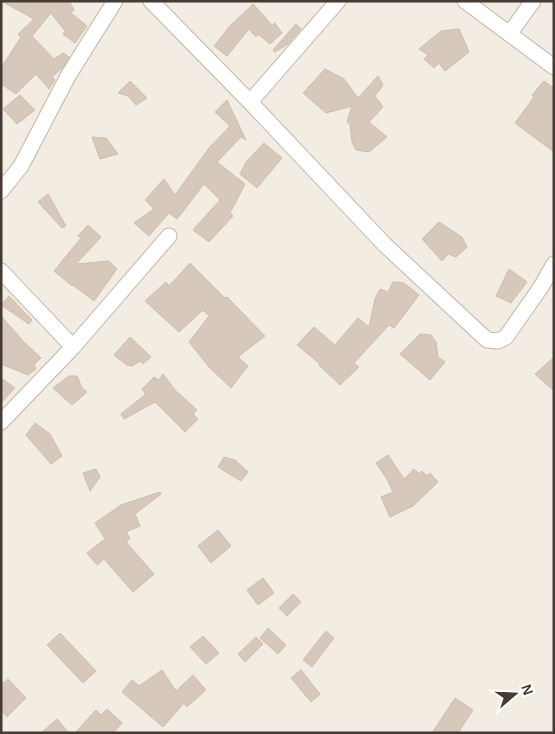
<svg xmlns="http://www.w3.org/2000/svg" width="555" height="734" font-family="Arial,sans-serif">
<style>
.building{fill:#d6c9bc;stroke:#cebdac}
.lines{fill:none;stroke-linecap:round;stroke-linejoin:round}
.minor-casing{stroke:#c0b5a9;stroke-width:17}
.minor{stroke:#fff;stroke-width:15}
</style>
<rect width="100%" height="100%" fill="#f2ece3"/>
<g class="building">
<path d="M1 1H69L74 10 71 13 87 26 75 43 63 34 65 31 51 13 32 36 54 59 63 53 69 57 63 67 52 77 55 80 49 89 36 74 16 94 1 84V68L21 37 18 34 34 19Z"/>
<path d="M253 4 272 25 275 23 282 33 270 44 258 34 256 37 249 29 227 56 214 46 229 27Z"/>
<path d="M296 24 301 29 288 44 275 52 273 50Z"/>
<path d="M459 29 469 52 445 71 439 63 434 68 424 59 428 55 419 49 441 31Z"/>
<path d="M325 69 344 79 358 98 378 76 383 85 375 96 383 107 369 122 387 137 369 152 356 150 352 142 350 124 347 122 352 106 326 113 303 93Z"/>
<path d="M130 81 147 98 136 105 128 96 118 93Z"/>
<path d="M544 81 554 88V152L515 123 534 97 532 95Z"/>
<path d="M20 95 35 110 17 124 3 109Z"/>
<path d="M227 100 246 140 241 137 217 162 245 184 230 213 233 216 209 242 193 230 220 200 204 184 177 219 169 213 149 236 134 223 154 209 145 200 164 179 175 195 209 148 230 126 215 112Z"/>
<path d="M92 137 106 138 118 154 100 159Z"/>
<path d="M264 143 282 158 257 188 240 174 246 162Z"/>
<path d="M48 194 66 226 62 228 38 202Z"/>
<path d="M439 222 462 237 467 247 456 257 448 254 442 261 422 239Z"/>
<path d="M88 225 101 237 76 264 109 261 117 269 94 301 73 285 72 286 54 271 81 238 78 236Z"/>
<path d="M190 263 225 298 227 297 265 336 238 357 248 366 231 388 209 367 189 342 209 316 203 310 179 332 145 301 166 282 169 286Z"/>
<path d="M509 269 527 282 511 303 496 296Z"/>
<path d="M393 282 404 283 419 295 394 328 389 325 354 363 359 367 340 385 319 365 320 364 297 345 314 327 335 345 358 318 369 327 375 299 380 289 388 292Z"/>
<path d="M9 296 32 320 29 324 1 305Z"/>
<path d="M1 316 23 341 41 358 34 365 36 369 28 375 1 364Z"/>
<path d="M420 334 431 335 436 342 438 357 445 362 430 380 400 354Z"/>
<path d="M130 337 151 357 143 364 140 361 132 366 127 365 114 355Z"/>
<path d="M554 357V391L535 374Z"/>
<path d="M163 374 176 391 197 410 193 414 198 419 185 432 155 402 124 419 121 414 146 394 142 389 154 377 159 380Z"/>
<path d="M69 376H77L82 388 87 392 72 405 53 388Z"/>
<path d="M1 378 15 388 1 403Z"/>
<path d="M35 423 50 434 62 456 51 464 26 435Z"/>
<path d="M388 455 404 479 414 469 419 474 422 471 427 476 430 473 438 482 413 506 390 517 381 497 393 492 387 479 376 463Z"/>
<path d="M224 457 235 460 248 472 241 481 218 467Z"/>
<path d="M96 469 100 477 90 491 83 473Z"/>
<path d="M160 492 161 494 135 514 140 526 126 532 130 538 126 542 154 574 133 592 104 559 97 565 87 553 105 539 95 523 121 505Z"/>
<path d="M218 530 231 546 211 563 198 546Z"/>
<path d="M263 578 274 593 258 605 247 590Z"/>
<path d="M293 594 301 602 287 616 279 608Z"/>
<path d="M268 628 286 645 278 654 260 638Z"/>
<path d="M326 631 334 638 312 667 303 660Z"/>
<path d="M60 633 96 671 83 683 47 645Z"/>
<path d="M203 636 219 653 206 664 190 647Z"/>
<path d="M256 637 263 644 245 662 238 654Z"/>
<path d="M162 670 176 691 193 675 206 690 187 707 184 703 163 727 122 692 132 680 139 686Z"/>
<path d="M301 670 320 694 311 702 291 678Z"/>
<path d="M8 679 26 698 7 717 1 710V685Z"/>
<path d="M455 698 473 710 458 733H432Z"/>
<path d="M107 709 122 723 113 733H75L96 710 101 715Z"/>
<path d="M57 719 69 733H41Z"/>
</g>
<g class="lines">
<defs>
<g id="minor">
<path d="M151 1 250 102 385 245 487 340 498 341 506 337 541 287 554 264"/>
<path d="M465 1 554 67"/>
<path d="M510 33 533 1"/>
<path d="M250 102 338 1"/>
<path d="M1 191 21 166 68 76 115 1"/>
<path d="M1 271 73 347"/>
<path d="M1 422 73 347 169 236"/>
</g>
</defs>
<use href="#minor" class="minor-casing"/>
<use href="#minor" class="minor"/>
</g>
<rect width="555" height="734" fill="none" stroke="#443b34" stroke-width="5"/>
<g transform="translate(515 694) rotate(71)" stroke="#ffffff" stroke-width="4" paint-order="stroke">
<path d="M0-4L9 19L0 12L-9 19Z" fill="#443b34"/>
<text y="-8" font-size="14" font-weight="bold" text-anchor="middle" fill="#443b34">N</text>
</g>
</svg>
